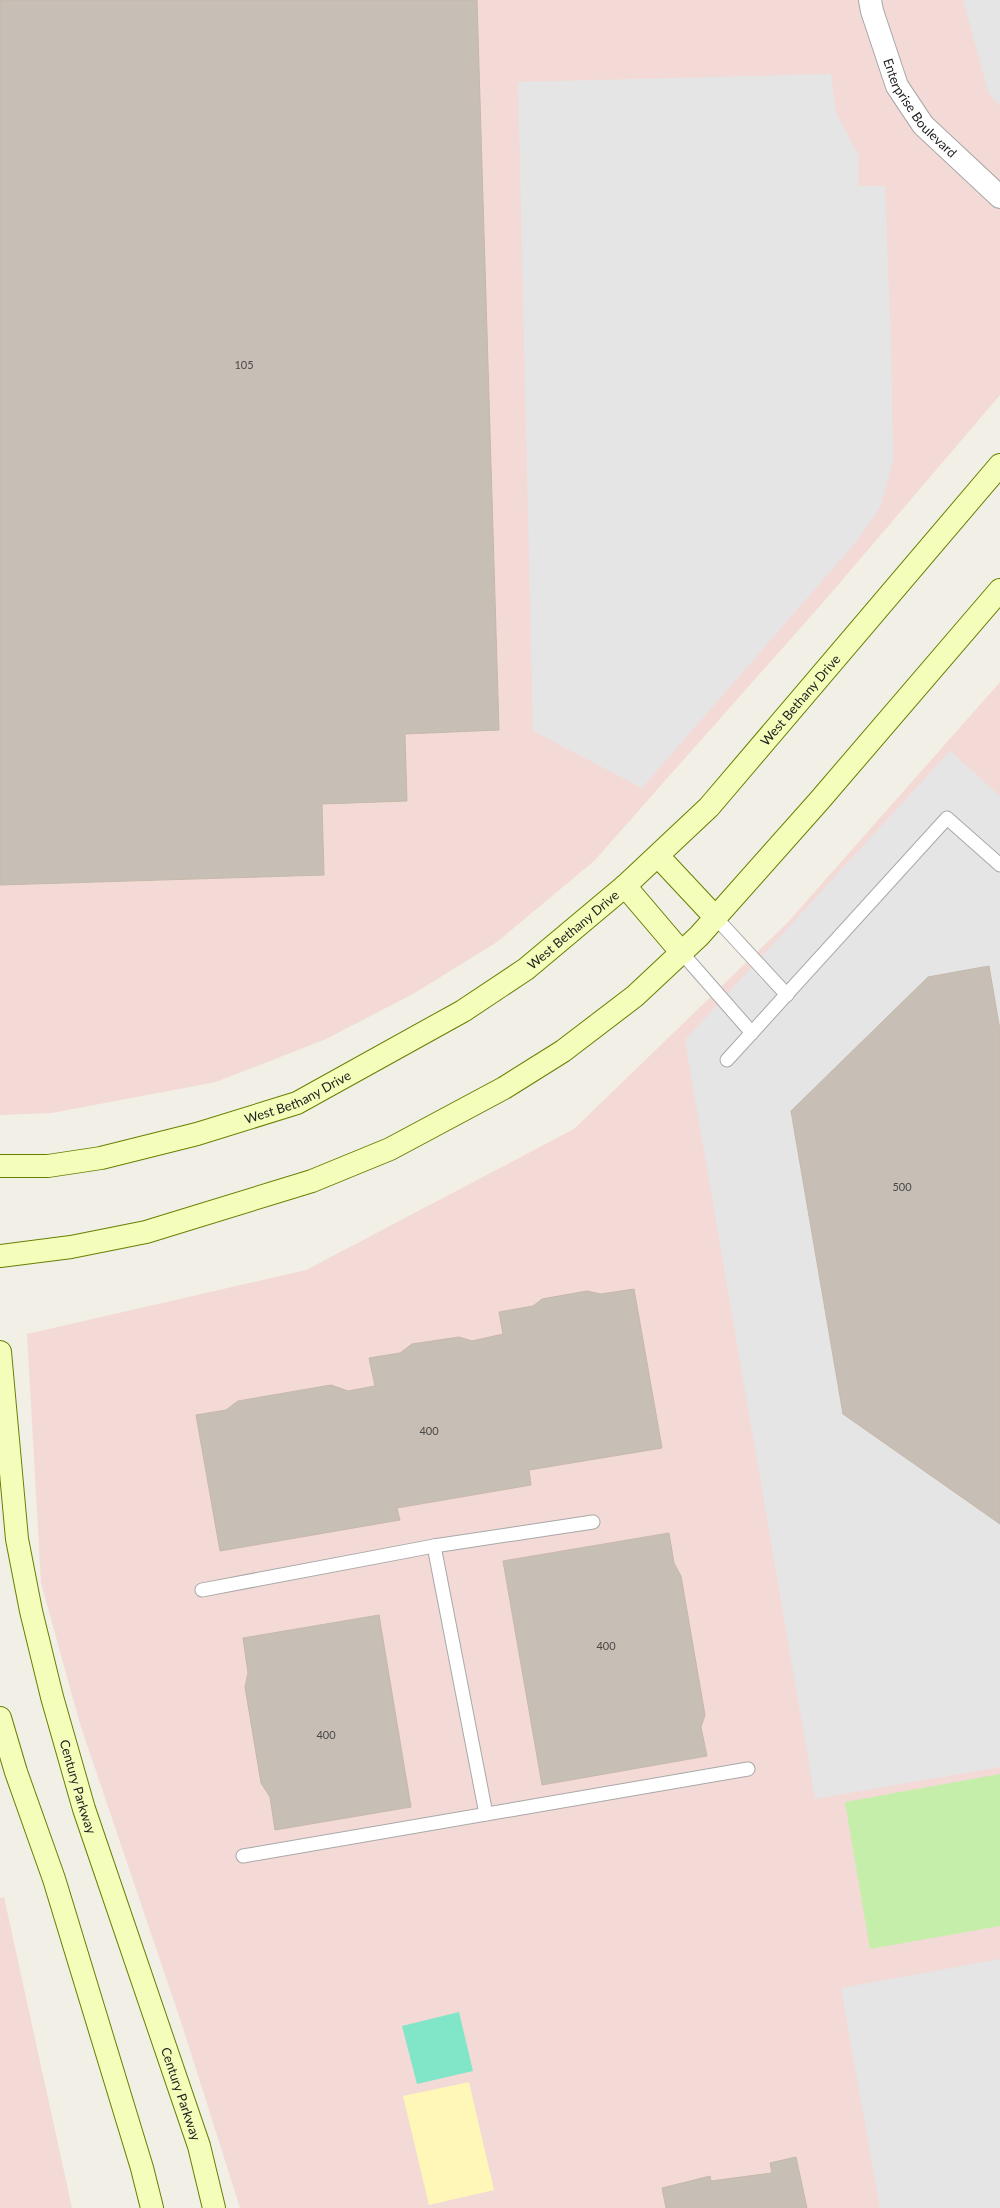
<svg xmlns="http://www.w3.org/2000/svg" width="1000" height="2208" font-family="Lato,sans-serif">
<style>
.commercial{fill:#f3dad6}
.grass{fill:#c6eeab}
.sand{fill:#fff7b8}
.pitch{fill:#81e5c8}
.parking{fill:#e5e5e5}
.building{fill:#c7bfb6;stroke:#c5b8a9}
.lines{fill:none;stroke-linecap:round;stroke-linejoin:round}
.service-casing{stroke:#a8a8a8;stroke-width:15}
.tertiary-casing{stroke:#a8a8a8;stroke-width:24}
.secondary-casing{stroke:#668000;stroke-width:24}
.service{stroke:#fff;stroke-width:13}
.tertiary{stroke:#fff;stroke-width:22}
.secondary{stroke:#f4feba;stroke-width:22}
.labels{text-anchor:middle;stroke-width:3.5;stroke-linejoin:round;paint-order:stroke}
.number-label{font-size:11px;fill:#4a4846}
.street-label{font-size:13px;fill:#212121;stroke:#fff}
</style>
<rect width="100%" height="100%" fill="#f2efe7"/>
<g class="commercial">
<path d="M0 0H1000V395L826 599 594 861 497 942 413 994 326 1039 216 1082 52 1113 0 1115Z"/>
<path d="M1000 682V2208H240L182 2025 80 1724 41 1583 27 1334 306 1270 574 1129 788 922Z"/>
<path d="M4 1897 72 2208H0V1898Z"/>
</g>
<path class="grass" d="M1000 1774V1926L870 1949 845 1802Z"/>
<path class="sand" d="M469 2082 494 2190 429 2205 403 2096Z"/>
<path class="pitch" d="M459 2012 473 2071 417 2084 402 2026Z"/>
<g class="parking">
<path d="M963 0H1000V105L989 94Z"/>
<path d="M831 74 836 113 858 154V186H885L891 347 893 460 880 508 856 542 642 788 533 731 518 82Z"/>
<path d="M950 751 1000 796V1767L815 1799 685 1040Z"/>
<path d="M1000 1959V2208H880L841 1988Z"/>
</g>
<g class="building">
<path d="M0 0H477L499 730 405 734 407 801 322 804 324 875 0 885Z"/>
<path d="M989 966 1000 1030V1524L843 1414 791 1111 928 977Z"/>
<path d="M634 1289 662 1448 529 1470 531 1485 397 1508 400 1520 220 1551 196 1415 226 1410 238 1401 331 1385 348 1391 375 1386 369 1358 400 1353 412 1344 459 1337 472 1341 503 1334 499 1312 533 1306 542 1299 587 1291 601 1294Z"/>
<path d="M669 1533 674 1563 681 1576 705 1715 701 1727 707 1756 542 1785 503 1561Z"/>
<path d="M379 1615 411 1807 275 1830 270 1797 261 1783 245 1687 248 1673 243 1638Z"/>
<path d="M796 2157 807 2208H666L662 2188 710 2176 711 2181 772 2173 770 2163Z"/>
</g>
<g class="lines">
<defs>
<g id="service">
<path d="M716 918 787 995"/>
<path d="M682 953 752 1033"/>
<path d="M727 1060 947 818 1000 865"/>
<path d="M434 1546 486 1814"/>
<path d="M202 1590 434 1546 593 1522"/>
<path d="M243 1856 748 1769"/>
</g>
<g id="tertiary">
<path id="s1" d="M870 0 872 11 897 86 923 125 1000 197"/>
</g>
<g id="secondary">
<path d="M658 856 716 918"/>
<path d="M625 886 682 953"/>
<path id="s2" d="M0 1166H48L101 1158 197 1134 297 1103 463 1011 526 969 625 886 709 807 1000 465"/>
<path d="M0 1256 71 1247 146 1232 312 1181 390 1149 504 1088 563 1051 635 996 699 936 819 801 1000 590"/>
<path id="s3" d="M0 1352 17 1539 31 1611 52 1697 84 1809 199 2146 214 2208"/>
<path d="M0 1718 16 1772 54 1879 142 2168 152 2208"/>
</g>
</defs>
<use href="#service" class="service-casing"/>
<use href="#tertiary" class="tertiary-casing"/>
<use href="#secondary" class="secondary-casing"/>
<use href="#service" class="service"/>
<use href="#tertiary" class="tertiary"/>
<use href="#secondary" class="secondary"/>
</g>
<g class="labels">
<g class="number-label">
<text x="244" y="369">105</text>
<text x="902" y="1191">500</text>
<text x="429" y="1435">400</text>
<text x="606" y="1650">400</text>
<text x="326" y="1739">400</text>
</g>
<g class="street-label">
<text dy="5" stroke="none"><textPath href="#s1" startOffset="121">Enterprise Boulevard</textPath></text>
<text dy="5" stroke="none"><textPath href="#s2" startOffset="956">West Bethany Drive</textPath></text>
<text dy="5" stroke="none"><textPath href="#s2" startOffset="632">West Bethany Drive</textPath></text>
<text dy="5" stroke="none"><textPath href="#s2" startOffset="308">West Bethany Drive</textPath></text>
<text dy="5" stroke="none"><textPath href="#s3" startOffset="443">Century Parkway</textPath></text>
<text dy="5" stroke="none"><textPath href="#s3" startOffset="767">Century Parkway</textPath></text>
</g>
</g>
</svg>
